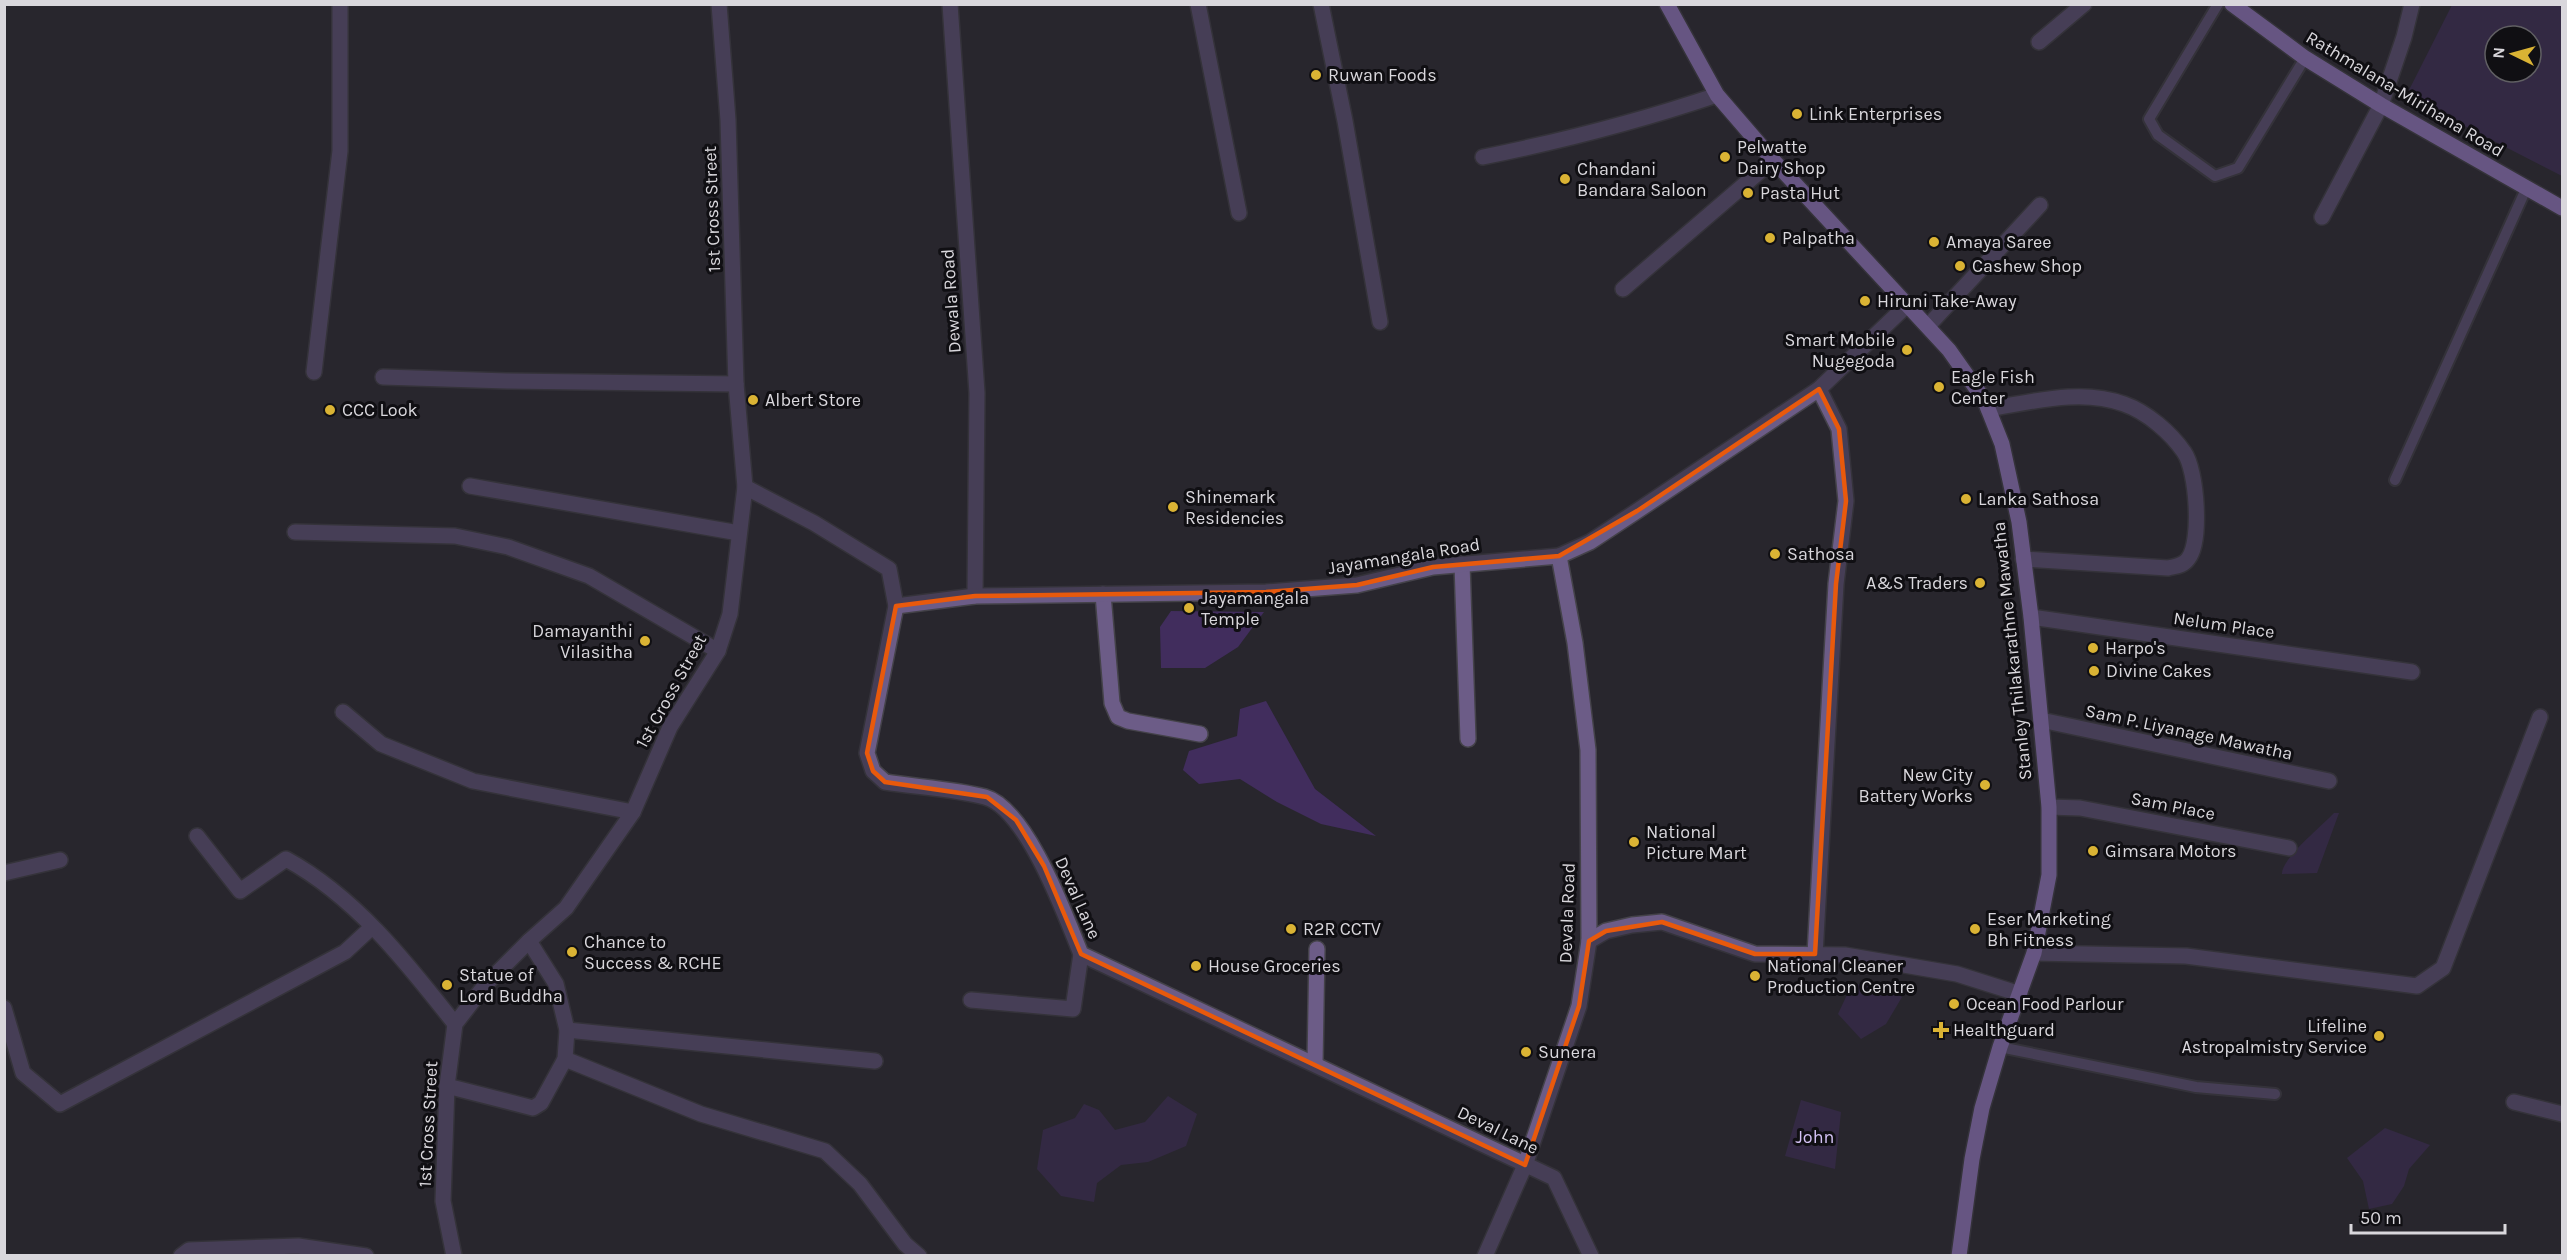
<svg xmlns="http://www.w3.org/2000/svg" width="2567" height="1260" font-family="Karla,sans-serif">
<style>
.green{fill:#412d5d;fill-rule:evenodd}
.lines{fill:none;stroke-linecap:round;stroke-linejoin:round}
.service-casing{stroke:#444249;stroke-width:14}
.minor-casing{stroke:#444249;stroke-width:18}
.primary-casing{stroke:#444249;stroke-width:18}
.service{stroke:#6c5c87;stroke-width:10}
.minor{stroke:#6c5c87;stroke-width:15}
.primary{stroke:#b28fe8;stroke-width:15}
.marked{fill:none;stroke:#e8590c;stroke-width:4.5;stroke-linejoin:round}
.poi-dot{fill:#dab334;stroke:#100f13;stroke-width:2}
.labels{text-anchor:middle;stroke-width:6;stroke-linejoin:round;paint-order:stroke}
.poi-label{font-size:18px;fill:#d9d7dc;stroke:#100f13;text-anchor:start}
.street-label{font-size:18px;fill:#d9d7dc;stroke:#100f13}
.park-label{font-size:18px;fill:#d4c2f5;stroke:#100f13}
</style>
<rect width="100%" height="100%" fill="#28262d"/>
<g class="green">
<path d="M2452 5H2562V176L2406 96ZM2495 36H2531V72H2495Z"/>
<path d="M1171 611 1264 612 1238 647 1205 668H1161L1160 627Z"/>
<path d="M1266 701 1315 789 1376 836 1321 824 1277 802 1240 779 1199 784 1183 770 1189 751 1237 736 1240 709Z"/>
<path d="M2334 813H2339L2317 873 2282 874C2281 859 2322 826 2334 813Z"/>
<path d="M1852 984 1883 986 1902 997 1886 1024 1861 1039 1838 1014Z"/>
<path d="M1168 1096 1197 1114 1186 1146 1148 1162 1121 1165 1097 1183 1094 1202 1061 1196 1037 1169 1043 1130 1075 1118 1084 1104 1099 1110 1115 1130 1145 1122Z"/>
<path d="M1801 1100 1841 1112 1835 1169 1785 1156Z"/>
<path d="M2385 1128 2430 1145 2409 1169 2404 1186 2392 1204 2369 1209 2363 1181 2347 1158Z"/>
</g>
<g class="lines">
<defs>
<g id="service">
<path d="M2218 4 2149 119 2158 135 2215 176 2238 168 2305 58"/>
<path d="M2395 480 2526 189"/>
<path d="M2000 1047 2196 1087 2275 1094"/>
</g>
<g id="minor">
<path d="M950 4 977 393 975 596"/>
<path d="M1198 4 1239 213"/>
<path d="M1321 4 1345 121 1380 322"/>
<path d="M2039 42 2084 4"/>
<path d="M1483 157C1562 141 1640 121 1717 95"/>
<path d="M2322 217 2381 105 2404 37 2412 4"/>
<path d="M1623 289 1773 160"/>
<path d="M1928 326 2040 205"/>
<path d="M314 372 340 151V4"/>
<path d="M383 377 507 381 736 384"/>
<path d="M1988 409C2032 402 2081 388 2124 404 2147 412 2171 433 2184 452 2197 470 2202 542 2188 559 2183 566 2176 566 2168 568L2023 559"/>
<path d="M470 486 739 533"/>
<path d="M745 487 814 523 889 569 896 606 867 753 873 771 885 782C916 787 955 789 985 797 1027 809 1065 915 1081 954L1554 1178 1591 1256"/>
<path d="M295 532 455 536 508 547 589 576 718 651"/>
<path d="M1462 564 1468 739"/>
<path d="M1103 594 1112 703 1118 717 1128 721 1200 734"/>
<path d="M896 606 975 596 1266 592 1357 585 1433 567 1559 556 1590 542 1637 511 1819 389 1907 305"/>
<path d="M2031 617 2412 672"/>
<path d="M343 712 381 744 473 781 633 812"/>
<path d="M2041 720 2329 781"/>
<path d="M2049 807 2080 808 2289 848"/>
<path d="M197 836 240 891 286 859C356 897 407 963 455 1024"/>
<path d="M4 873 60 860"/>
<path d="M1589 941 1606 931 1632 925 1662 922 1755 954 1845 955 1957 974 2020 994"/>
<path d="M2034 953 2186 956 2417 986 2443 968 2540 717"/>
<path d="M1815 954 1836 584 1846 501 1839 429 1819 389"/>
<path d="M971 1000 1073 1009 1081 954"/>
<path d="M4 1008 23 1073 60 1104 345 952 372 927"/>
<path d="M567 1030 875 1061"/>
<path d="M565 1059 701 1114 825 1151 860 1184 905 1244 919 1256"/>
<path d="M1315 1063 1317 949"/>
<path d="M447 1086 533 1108 541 1103 565 1059 567 1030 556 984 529 941"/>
<path d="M2514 1102 2562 1114"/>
<path d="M181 1256 189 1250 298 1246 366 1256"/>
<path d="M454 1256 443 1201 447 1086 455 1024 486 984 529 941 566 908 633 812 670 727 718 651 730 614 745 487 736 384 728 120 719 4"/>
<path d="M1485 1256 1525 1165 1579 1006 1589 941 1588 750 1575 643 1559 556"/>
</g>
<g id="primary">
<path d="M1667 4 1717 95 1773 160 1949 350 1985 401 2002 444 2019 522 2031 617 2049 807V875L2034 953 2000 1047 1982 1108 1972 1159 1959 1256"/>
<path d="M2232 4 2305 58 2381 105 2562 208"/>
</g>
</defs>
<use href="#service" class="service-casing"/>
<use href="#minor" class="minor-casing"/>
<use href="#primary" class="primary-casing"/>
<use href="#service" class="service"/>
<use href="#minor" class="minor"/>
<use href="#primary" class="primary"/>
</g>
<path d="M0 0H2567V1260H0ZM1819 389 1839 429 1846 501 1836 584 1815 954H1755L1662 922 1606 931 1589 941 1579 1006 1525 1165 1081 954 1044 866 1016 820 987 797 885 782 873 771 867 753 896 606 975 596 1266 592 1357 585 1433 567 1559 556 1637 511Z" fill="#28262d" fill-opacity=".55" fill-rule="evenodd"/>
<path class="marked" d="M1819 389 1839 429 1846 501 1836 584 1815 954H1755L1662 922 1606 931 1589 941 1579 1006 1525 1165 1081 954 1044 866 1016 820 987 797 885 782 873 771 867 753 896 606 975 596 1266 592 1357 585 1433 567 1559 556 1637 511Z"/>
<g class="poi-dot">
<circle cx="1316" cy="75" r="6"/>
<circle cx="1797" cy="114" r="6"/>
<circle cx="1725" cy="157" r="6"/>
<circle cx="1565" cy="179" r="6"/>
<circle cx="1748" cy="193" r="6"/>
<circle cx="1770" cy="238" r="6"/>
<circle cx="1934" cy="242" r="6"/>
<circle cx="1960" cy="266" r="6"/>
<circle cx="1865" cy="301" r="6"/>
<circle cx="1907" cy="350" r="6"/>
<circle cx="1939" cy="387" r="6"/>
<circle cx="753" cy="400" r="6"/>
<circle cx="330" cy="410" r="6"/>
<circle cx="1966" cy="499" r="6"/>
<circle cx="1173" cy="507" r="6"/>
<circle cx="1775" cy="554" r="6"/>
<circle cx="1980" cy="583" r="6"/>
<circle cx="1189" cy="608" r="6"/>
<circle cx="645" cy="641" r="6"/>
<circle cx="2093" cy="648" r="6"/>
<circle cx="2094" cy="671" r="6"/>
<circle cx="1985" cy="785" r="6"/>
<circle cx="1634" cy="842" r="6"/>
<circle cx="2093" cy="851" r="6"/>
<circle cx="1291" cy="929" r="6"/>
<circle cx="1975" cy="929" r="6"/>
<circle cx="572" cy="952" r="6"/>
<circle cx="1196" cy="966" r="6"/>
<circle cx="1755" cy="976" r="6"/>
<circle cx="447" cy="985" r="6"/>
<circle cx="1954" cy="1004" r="6"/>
<path d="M1938 1021h6v6h6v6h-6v6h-6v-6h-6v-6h6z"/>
<circle cx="2379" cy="1036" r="6"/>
<circle cx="1526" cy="1052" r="6"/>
</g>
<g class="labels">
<g class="poi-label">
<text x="1328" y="81">Ruwan Foods</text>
<text x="1809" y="120">Link Enterprises</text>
<text x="1737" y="153">Pelwatte<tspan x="1737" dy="21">Dairy Shop</tspan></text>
<text x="1577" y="175">Chandani<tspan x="1577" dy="21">Bandara Saloon</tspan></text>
<text x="1760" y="199">Pasta Hut</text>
<text x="1782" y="244">Palpatha</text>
<text x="1946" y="248">Amaya Saree</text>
<text x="1972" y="272">Cashew Shop</text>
<text x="1877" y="307">Hiruni Take-Away</text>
<text x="1895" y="346" text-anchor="end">Smart Mobile<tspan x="1895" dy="21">Nugegoda</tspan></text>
<text x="1951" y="383">Eagle Fish<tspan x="1951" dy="21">Center</tspan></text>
<text x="765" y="406">Albert Store</text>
<text x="342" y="416">CCC Look</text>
<text x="1185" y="503">Shinemark<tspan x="1185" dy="21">Residencies</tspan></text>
<text x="1978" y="505">Lanka Sathosa</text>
<text x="1787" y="560">Sathosa</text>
<text x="1968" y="589" text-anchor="end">A&amp;S Traders</text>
<text x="1201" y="604">Jayamangala<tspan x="1201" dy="21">Temple</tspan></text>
<text x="633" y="637" text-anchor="end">Damayanthi<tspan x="633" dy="21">Vilasitha</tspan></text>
<text x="2105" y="654">Harpo's</text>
<text x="2106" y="677">Divine Cakes</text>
<text x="1973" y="781" text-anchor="end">New City<tspan x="1973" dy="21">Battery Works</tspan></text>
<text x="1646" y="838">National<tspan x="1646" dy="21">Picture Mart</tspan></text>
<text x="2105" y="857">Gimsara Motors</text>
<text x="1987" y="925">Eser Marketing<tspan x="1987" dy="21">Bh Fitness</tspan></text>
<text x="1303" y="935">R2R CCTV</text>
<text x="584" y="948">Chance to<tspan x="584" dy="21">Success &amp; RCHE</tspan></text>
<text x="1208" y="972">House Groceries</text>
<text x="1767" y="972">National Cleaner<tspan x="1767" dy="21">Production Centre</tspan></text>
<text x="459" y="981">Statue of<tspan x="459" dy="21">Lord Buddha</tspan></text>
<text x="1966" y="1010">Ocean Food Parlour</text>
<text x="2367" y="1032" text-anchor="end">Lifeline<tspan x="2367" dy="21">Astropalmistry Service</tspan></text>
<text x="1953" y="1036">Healthguard</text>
<text x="1538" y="1058">Sunera</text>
</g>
<g class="street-label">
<text transform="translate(2405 94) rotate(31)" y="6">Rathmalana-Mirihana Road</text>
<text transform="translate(712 209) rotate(-92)" y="6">1st Cross Street</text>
<text transform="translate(951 301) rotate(-94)" y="6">Dewala Road</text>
<text transform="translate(1404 556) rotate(-9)" y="6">Jayamangala Road</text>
<text transform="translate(2224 625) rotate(8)" y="6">Nelum Place</text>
<text transform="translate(2012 651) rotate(-96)" y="6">Stanley Thilakarathne Mawatha</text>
<text transform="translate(671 691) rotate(-61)" y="6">1st Cross Street</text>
<text transform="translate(2189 732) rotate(12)" y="6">Sam P. Liyanage Mawatha</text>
<text transform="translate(2173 806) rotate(11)" y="6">Sam Place</text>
<text transform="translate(1078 898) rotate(66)" y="6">Deval Lane</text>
<text transform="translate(1567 913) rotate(-88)" y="6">Devala Road</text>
<text transform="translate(428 1124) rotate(-87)" y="6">1st Cross Street</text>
<text transform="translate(1498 1130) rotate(26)" y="6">Deval Lane</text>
</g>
<g class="park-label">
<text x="1815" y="1143">John</text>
</g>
</g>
<rect width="2567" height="1260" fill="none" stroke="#d9d7dc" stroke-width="12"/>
<g transform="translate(2513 54) rotate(275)"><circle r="28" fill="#100f13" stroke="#605f63" stroke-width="1.5"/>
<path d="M0-4.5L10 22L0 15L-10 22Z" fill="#dab334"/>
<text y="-9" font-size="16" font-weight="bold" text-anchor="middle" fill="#d9d7dc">N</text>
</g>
<path d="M2351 1224v9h154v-9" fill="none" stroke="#d9d7dc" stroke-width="3"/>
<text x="2360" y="1224" font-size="18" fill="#d9d7dc" stroke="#100f13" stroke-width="4.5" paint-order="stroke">50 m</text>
</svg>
